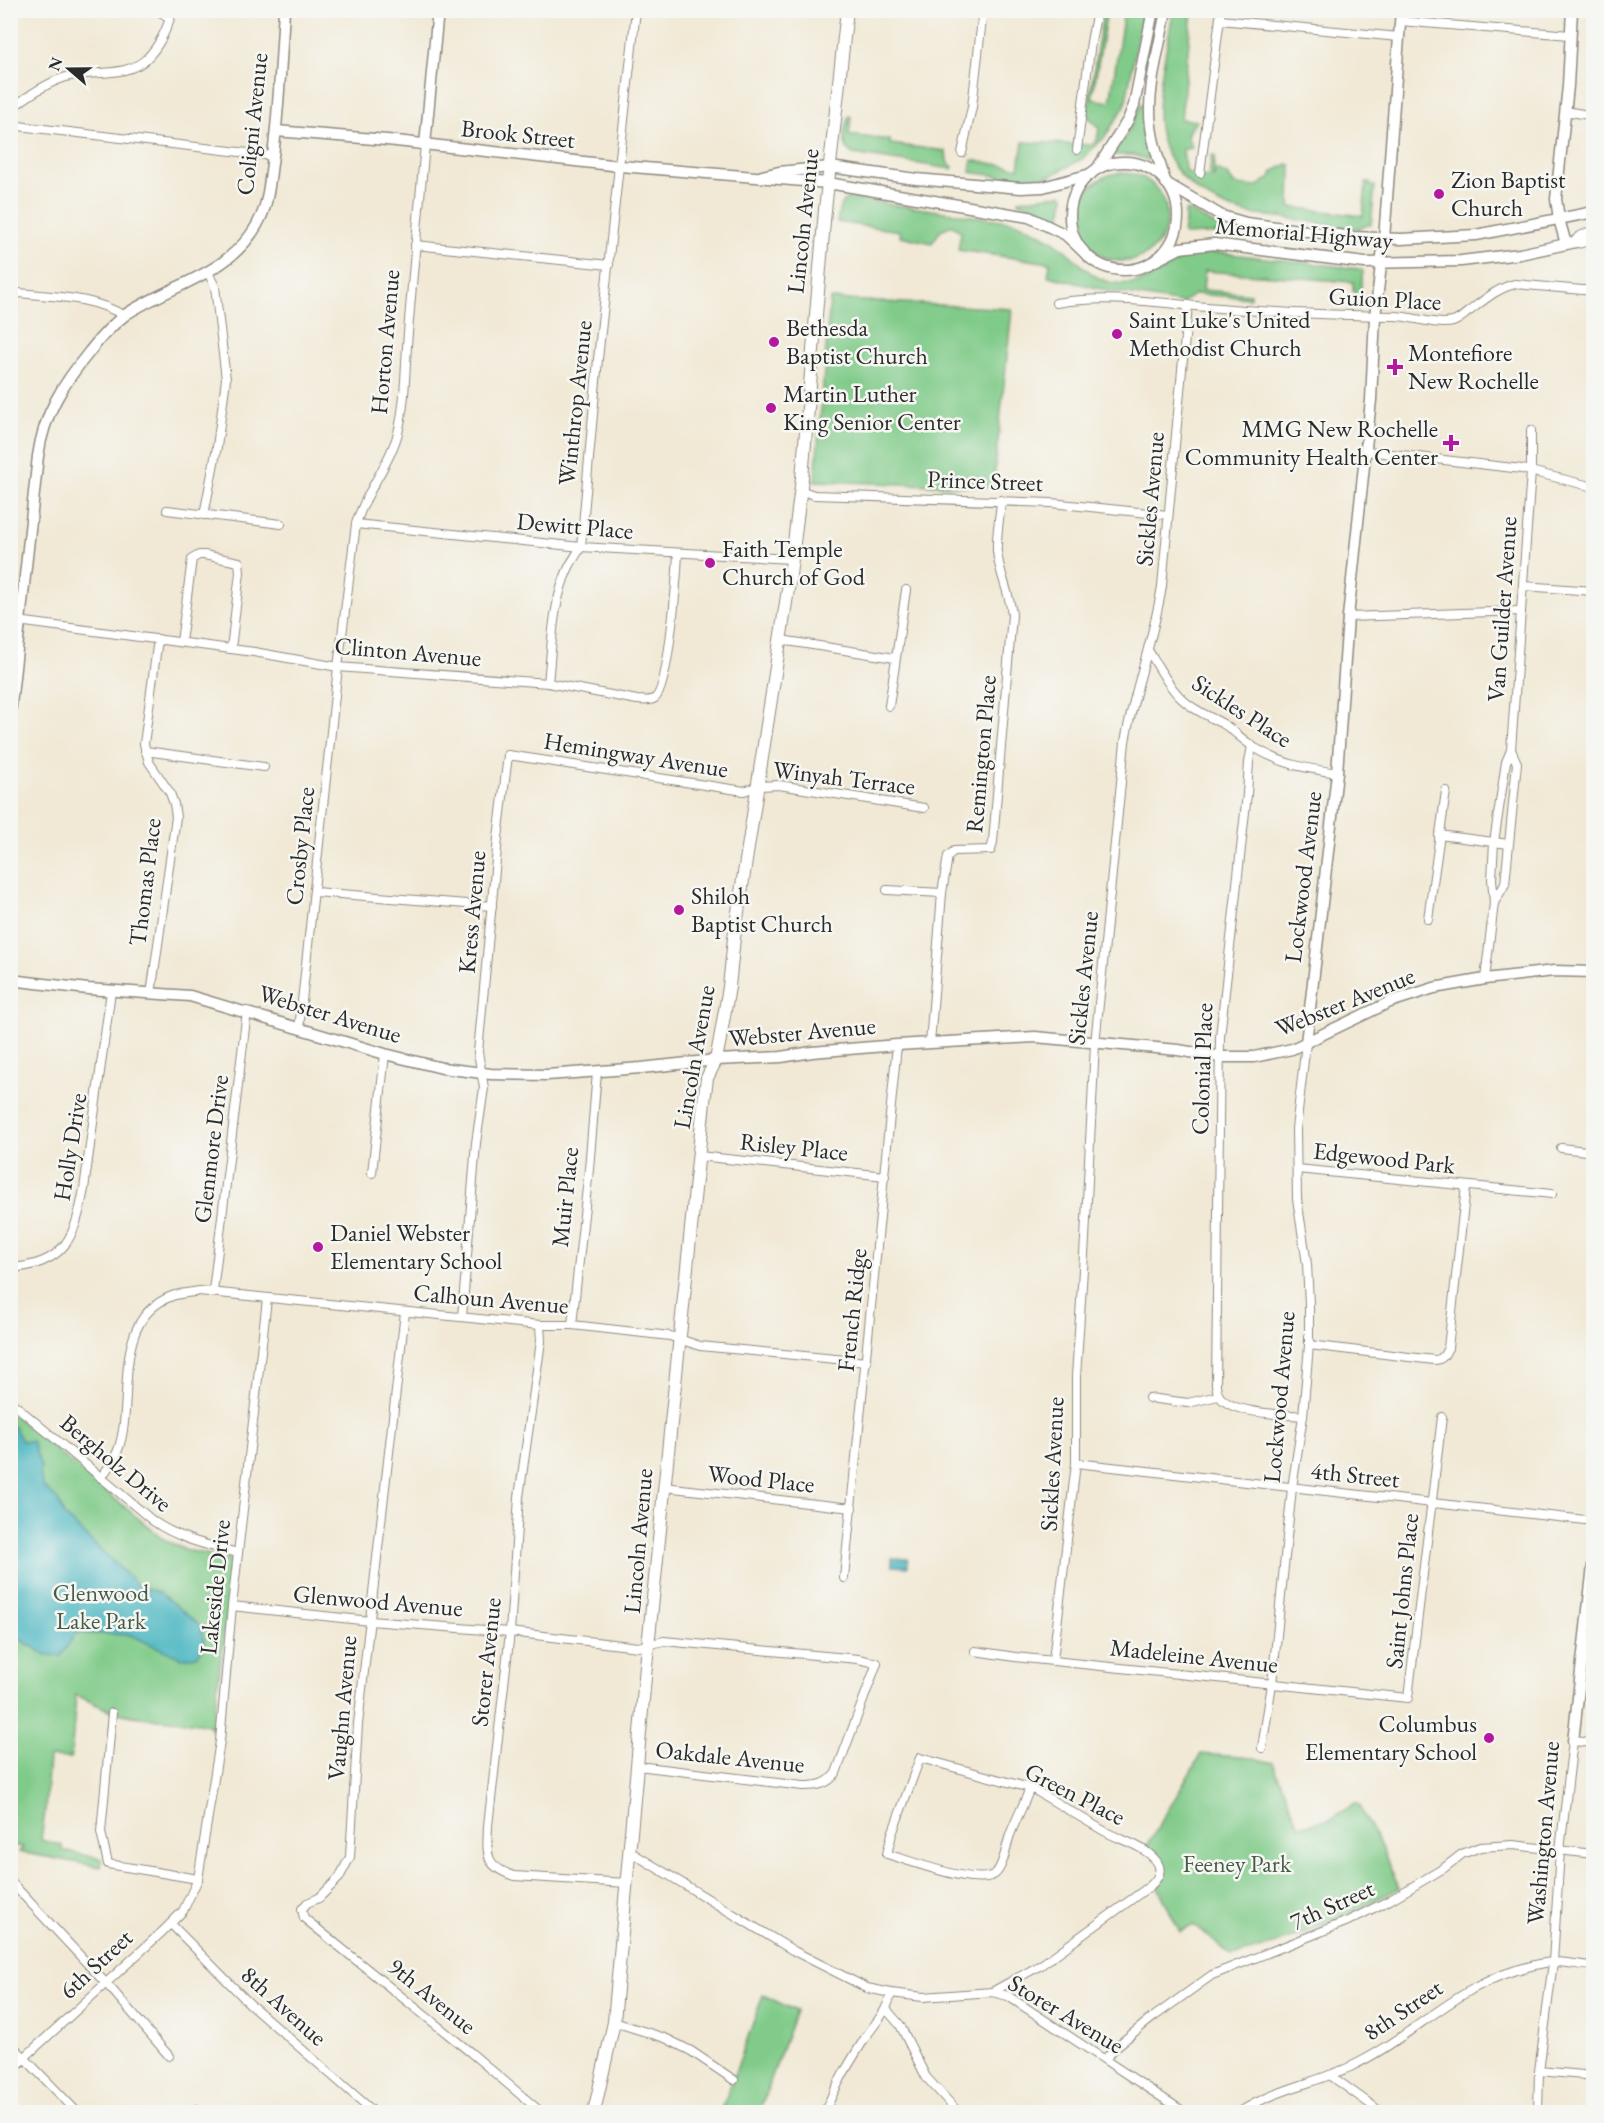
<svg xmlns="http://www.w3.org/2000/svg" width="1604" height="2123" font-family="'EB Garamond',serif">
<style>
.green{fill:#80cb89;stroke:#567b5a;stroke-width:1.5}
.water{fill:#48b6c1;stroke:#3a7076;stroke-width:1.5}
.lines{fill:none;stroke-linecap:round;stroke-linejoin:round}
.street-casing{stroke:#8e8a80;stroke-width:10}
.secondary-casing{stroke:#8e8a80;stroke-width:13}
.primary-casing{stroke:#8e8a80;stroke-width:14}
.highway-casing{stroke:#8e8a80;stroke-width:17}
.street{stroke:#fff;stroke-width:8}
.secondary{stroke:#fff;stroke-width:10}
.primary{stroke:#fff;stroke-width:12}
.highway{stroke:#fff;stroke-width:15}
.poi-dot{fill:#b5179e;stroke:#f6f6f2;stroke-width:2}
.labels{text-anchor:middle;stroke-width:5;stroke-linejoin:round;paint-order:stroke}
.street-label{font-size:24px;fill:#2b2b2b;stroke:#f6f6f2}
.poi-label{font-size:24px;fill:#2b2b2b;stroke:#f6f6f2;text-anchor:start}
.park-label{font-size:24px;fill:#445b47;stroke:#f6f6f2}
</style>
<rect width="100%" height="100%" fill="#f6f6f2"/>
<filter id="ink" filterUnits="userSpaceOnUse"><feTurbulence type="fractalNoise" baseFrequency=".0167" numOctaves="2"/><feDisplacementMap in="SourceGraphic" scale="12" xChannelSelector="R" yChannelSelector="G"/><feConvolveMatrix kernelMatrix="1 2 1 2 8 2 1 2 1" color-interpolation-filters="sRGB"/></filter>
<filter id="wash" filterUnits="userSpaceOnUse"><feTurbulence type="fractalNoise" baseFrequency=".008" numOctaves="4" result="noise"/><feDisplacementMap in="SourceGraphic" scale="24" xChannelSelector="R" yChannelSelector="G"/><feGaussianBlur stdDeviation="1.35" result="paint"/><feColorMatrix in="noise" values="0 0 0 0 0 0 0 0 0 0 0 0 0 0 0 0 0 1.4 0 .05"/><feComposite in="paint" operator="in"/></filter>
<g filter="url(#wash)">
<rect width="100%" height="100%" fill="#f1e9d5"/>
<g class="green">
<path d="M1103 11H1107L1092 99 1110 102 1124 11H1143L1125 106 1104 138 1082 159 1050 176 1019 179 970 172 972 160 1019 168 1023 142 1091 145 1097 140 1099 129 1087 115Z"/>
<path d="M1173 11H1192L1181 119 1197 121 1189 130 1187 136 1192 148 1183 149 1185 170 1192 175 1209 177 1212 155 1215 156 1213 178 1216 170 1228 175 1234 184C1240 185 1250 188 1256 186 1262 185 1263 180 1270 179L1273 172 1287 164 1291 165 1290 207 1363 216 1366 183H1371L1370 186H1375L1371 225H1367L1360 229C1335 225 1311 222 1287 218 1273 216 1259 216 1246 213 1207 205 1168 174 1160 133 1153 99 1168 46 1173 11Z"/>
<path d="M1141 104H1144V132L1150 158 1148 160 1133 155H1115L1113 152 1126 136Z"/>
<path d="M849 116 851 117 849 135 890 140V144L946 151 947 162 953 167 952 169 853 154C840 147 844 127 849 116Z"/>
<circle cx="1123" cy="217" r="44"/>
<path d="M1062 194 1064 196 1061 218 1058 219 1041 209 1018 202 1019 200Z"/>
<path d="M848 198 1015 222C1029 228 1043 234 1056 243 1083 262 1092 287 1131 283 1150 282 1165 268 1181 259 1194 253 1208 252 1222 253L1360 269 1363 271 1360 293 1353 292V282L1205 271 1203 290 1250 294V298L1195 294 1182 303 1109 291 1048 276 1050 263 958 250 961 232 952 225 941 230 932 243 900 236V231L837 222C839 213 838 203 848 198Z"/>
<path d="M1187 210 1225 230V233L1185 235 1183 233 1185 222V212Z"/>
<path d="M830 299 1012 309 993 487 815 481Z"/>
<path d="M10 1412 166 1541 187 1550 229 1559 233 1564 212 1731 208 1725C179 1718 148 1721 119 1713 103 1709 90 1701 76 1695L71 1758 49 1757 45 1811 41 1840 62 1845V1850L102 1859 101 1867 19 1852 23 1847 11 1845Z"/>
<path d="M1201 1754 1253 1758 1273 1763 1299 1826 1331 1819 1355 1803 1359 1805 1381 1847 1399 1888C1346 1915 1291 1944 1232 1956L1194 1925 1180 1932 1158 1887C1169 1866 1164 1860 1147 1846Z"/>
<path d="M763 1995 796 2011 759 2112H721Z"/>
</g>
<g class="water">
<path d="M11 1425 15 1428 22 1441H32L41 1467 40 1472 43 1486 58 1500 64 1515 140 1587 160 1593 201 1626 205 1646 197 1656 181 1658 130 1635 76 1633 61 1656 46 1655 11 1634Z"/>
<path d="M892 1558 908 1559V1567L892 1566Z"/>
</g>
</g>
<g filter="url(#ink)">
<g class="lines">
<defs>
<g id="street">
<path d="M157 10 170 18"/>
<path d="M1220 20 1399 37"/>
<path d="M1400 21 1570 35"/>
<path d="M10 110C27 96 44 84 66 77 91 70 126 78 146 59 160 46 167 28 173 10"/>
<path d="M1565 111 1594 116"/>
<path d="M10 125 273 156"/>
<path d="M1077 150 1091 42 1097 10"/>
<path d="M962 153 972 107 983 10"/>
<path d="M1200 173 1221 10"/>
<path d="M415 245 609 265"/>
<path d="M10 292C48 297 92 295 124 316"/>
<path d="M1056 303C1110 294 1165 304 1220 308 1278 313 1336 315 1394 316 1413 316 1434 326 1453 322 1459 320 1463 316 1468 312 1483 301 1497 288 1515 284L1594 291"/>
<path d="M1366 451 1522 469 1594 487"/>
<path d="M800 490 814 495 1051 503 1168 515"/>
<path d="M167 510 281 524"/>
<path d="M204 515 217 447 226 379 215 287 208 272"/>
<path d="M356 524 581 547 791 559"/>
<path d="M1523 586 1594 591"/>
<path d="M1348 617 1521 611"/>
<path d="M10 620 254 652 338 667 548 683 637 700C643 700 650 702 655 698 669 688 677 575 678 553"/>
<path d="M781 640 895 658"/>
<path d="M181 642 192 559 199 555H204L239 562 240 572 231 649"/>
<path d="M1148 650C1158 666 1168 686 1182 699 1194 711 1211 717 1225 725 1235 732 1244 741 1255 748 1284 765 1304 768 1337 773"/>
<path d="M548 683C552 646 552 602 569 567 572 561 577 554 581 547L598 359 636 10"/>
<path d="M889 706 906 590"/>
<path d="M1252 746 1249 762 1247 794 1220 1037 1216 1385C1217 1390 1217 1394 1221 1398 1235 1414 1282 1414 1303 1416"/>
<path d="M145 751 264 767"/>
<path d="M1439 835 1509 844"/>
<path d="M887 890 942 893"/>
<path d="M315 892 492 906"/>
<path d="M1494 903 1505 884 1517 763 1511 750"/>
<path d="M1428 919 1446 791"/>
<path d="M1485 979 1494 903 1492 879 1494 842 1506 762 1511 750 1531 472V430"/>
<path d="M151 994 176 817 174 804 170 793 149 762 144 744 158 639"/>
<path d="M299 1029 338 667 356 524C365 492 389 466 398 433 406 401 405 365 408 333 413 270 419 208 425 145"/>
<path d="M930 1044 942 893 948 856 954 851 991 850 993 842 1012 615C1010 593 999 574 997 551 996 535 1000 517 1001 500"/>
<path d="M1561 1148 1594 1152"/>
<path d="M699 1156 885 1176"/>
<path d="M1297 1169 1552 1194"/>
<path d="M372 1173 385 1054"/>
<path d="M10 1268C65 1265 75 1237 84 1189L111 991"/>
<path d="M213 1291 247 1011"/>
<path d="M405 1312 358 1724 350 1857 339 1878 319 1898 307 1903 302 1909 304 1918 470 2052 541 2112"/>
<path d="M462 1317 476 1143 484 1088 478 1052 498 838 508 755 744 791 759 786 779 785 924 808"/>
<path d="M540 1325 541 1341 519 1497 510 1632 488 1826C487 1855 484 1866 514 1876L627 1883"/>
<path d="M572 1325 589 1169 597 1072"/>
<path d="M1309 1345 1434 1360C1443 1360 1444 1355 1448 1348L1466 1186"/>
<path d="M1149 1398 1188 1403 1218 1396"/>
<path d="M10 1401 153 1521C179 1539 207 1545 238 1553"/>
<path d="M1076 1463 1594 1521"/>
<path d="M101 1478C107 1469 114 1461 118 1450 136 1402 109 1320 172 1296 180 1293 190 1293 199 1291L540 1325H572L670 1336 700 1346 867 1362"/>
<path d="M664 1487 852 1508"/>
<path d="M844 1578 897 1045"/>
<path d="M232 1606 370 1621 510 1632 638 1647 664 1641 858 1659 877 1663 836 1773C827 1785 817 1786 803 1786L638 1766"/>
<path d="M975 1651 1015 1657 1408 1698 1442 1417"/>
<path d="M1053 1660 1076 1463V1377L1085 1239 1095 1044 1125 742C1134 689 1154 639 1162 586L1188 305"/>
<path d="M112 1713 101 1832 108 1864 198 1879"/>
<path d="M1262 1748 1272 1684 1292 1488 1303 1416 1309 1345V1304L1307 1264 1297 1199 1296 1129 1306 1043"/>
<path d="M629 1851 794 1951 867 1988 891 1993 923 1997 992 1992 1008 1996 1184 2112"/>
<path d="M10 1881 114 1992 169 2056"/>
<path d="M171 1924 250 2004 374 2112"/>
<path d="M992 1992 1041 1965 1150 1886C1158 1879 1163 1871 1157 1862 1146 1846 1120 1840 1104 1831 1082 1818 1060 1805 1038 1792L1030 1788 920 1758 892 1834 887 1854C908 1860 978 1887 995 1874 1004 1866 1006 1846 1010 1835 1016 1819 1024 1804 1030 1788"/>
<path d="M886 2009 900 2025 926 2077 958 2112"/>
<path d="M614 2022 665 2038 691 2051 734 2080"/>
<path d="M10 2043 77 2112"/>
<path d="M25 2057 163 1931 183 1911 198 1879 220 1741 232 1606 267 1299"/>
<path d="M1105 2059 1117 2046 1152 2018 1212 1975 1348 1921 1390 1900 1444 1868 1462 1854 1480 1847 1513 1845 1594 1854"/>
<path d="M1539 2071 1594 2076"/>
<path d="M1330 2075 1381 2112"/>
<path d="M196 2109 201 2112"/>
<path d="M825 2112C835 2086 850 2062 865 2038 875 2023 888 2011 891 1993"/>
<path d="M1240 2112C1269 2092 1317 2082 1350 2067 1410 2039 1452 1990 1516 1970 1528 1967 1540 1963 1552 1962 1566 1962 1580 1965 1594 1966"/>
<path d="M1538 2112 1539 2071 1553 1962 1560 1850 1573 1741 1594 1743"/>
</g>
<g id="secondary">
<path d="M276 131 387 140 620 166 828 183 1029 217 1066 235 1083 251"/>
<path d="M425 145 438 10"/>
<circle cx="1124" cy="216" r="54"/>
<path d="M1097 169 1128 120 1134 105 1153 10"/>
<path d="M762 176 779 172 830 167 916 179 1021 188 1043 187 1091 174"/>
<path d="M1165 181C1160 163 1153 145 1151 126 1146 91 1160 46 1166 10"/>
<path d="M1166 183 1222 216 1246 223 1353 237 1401 239 1476 235 1594 212"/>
<path d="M1566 244 1559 219 1556 199 1568 86 1572 10"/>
<path d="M1149 264 1180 248 1214 244 1365 263 1461 261 1520 254 1585 240"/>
<path d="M10 714 38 456C44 413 63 384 90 351 100 338 112 325 125 315 171 284 234 274 260 219 269 201 270 176 273 156 279 108 281 59 284 10"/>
<path d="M10 980 88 989 190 996 385 1054 442 1068 491 1074 547 1075 641 1068 716 1060 781 1057 812 1052 897 1045 1035 1037 1178 1050 1220 1057H1254L1292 1049 1390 1002 1434 988 1485 979 1554 971 1594 972"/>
<path d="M1306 1043 1337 773 1348 617 1371 400 1375 317 1384 239 1401 10"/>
<path d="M1573 1741 1594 1557"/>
<path d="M10 2071 25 2057"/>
</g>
<path id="primary" d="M594 2112 614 2022 646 1666 704 1102 707 1078 716 1060 720 1039 729 987 734 938 789 583 802 478 825 210 847 10"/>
<path id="highway" d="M1580 240 1594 233"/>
</defs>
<use href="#street" class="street-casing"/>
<use href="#secondary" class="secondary-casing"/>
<use href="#primary" class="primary-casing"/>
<use href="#highway" class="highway-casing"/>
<use href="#street" class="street"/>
<use href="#secondary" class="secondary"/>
<use href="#primary" class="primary"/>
<use href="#highway" class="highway"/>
</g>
</g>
<g class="poi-dot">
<circle cx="1439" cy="194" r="6"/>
<circle cx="1117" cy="334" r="6"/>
<circle cx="774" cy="342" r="6"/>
<path d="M1392 358h6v6h6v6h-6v6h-6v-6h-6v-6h6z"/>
<circle cx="771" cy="408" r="6"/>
<path d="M1448 434h6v6h6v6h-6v6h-6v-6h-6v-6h6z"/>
<circle cx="710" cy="563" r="6"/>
<circle cx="679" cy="910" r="6"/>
<circle cx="318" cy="1247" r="6"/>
<circle cx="1489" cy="1738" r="6"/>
</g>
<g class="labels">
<g class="street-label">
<text transform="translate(252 124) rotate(-84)" y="8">Coligni Avenue</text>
<text transform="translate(518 134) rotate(6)" y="8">Brook Street</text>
<text transform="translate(803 221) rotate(-84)" y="8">Lincoln Avenue</text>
<text transform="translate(1304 233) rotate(5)" y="8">Memorial Highway</text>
<text transform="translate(1385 299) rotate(3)" y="8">Guion Place</text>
<text transform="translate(385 342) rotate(-85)" y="8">Horton Avenue</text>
<text transform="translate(575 403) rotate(-84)" y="8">Winthrop Avenue</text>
<text transform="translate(985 481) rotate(2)" y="8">Prince Street</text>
<text transform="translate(1150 499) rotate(-85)" y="8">Sickles Avenue</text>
<text transform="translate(575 526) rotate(5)" y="8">Dewitt Place</text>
<text transform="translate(1502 609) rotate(-86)" y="8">Van Guilder Avenue</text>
<text transform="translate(408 652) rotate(5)" y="8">Clinton Avenue</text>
<text transform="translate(1242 711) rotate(33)" y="8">Sickles Place</text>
<text transform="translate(981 754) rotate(-85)" y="8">Remington Place</text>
<text transform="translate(636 755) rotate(9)" y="8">Hemingway Avenue</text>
<text transform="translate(844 778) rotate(7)" y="8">Winyah Terrace</text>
<text transform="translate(300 846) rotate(-84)" y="8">Crosby Place</text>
<text transform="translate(1303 877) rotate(-83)" y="8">Lockwood Avenue</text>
<text transform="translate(145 882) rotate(-83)" y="8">Thomas Place</text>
<text transform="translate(472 912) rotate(-85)" y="8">Kress Avenue</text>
<text transform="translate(1083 978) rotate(-84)" y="8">Sickles Avenue</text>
<text transform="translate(1345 1002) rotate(-22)" y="8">Webster Avenue</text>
<text transform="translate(330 1014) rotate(17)" y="8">Webster Avenue</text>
<text transform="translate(802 1032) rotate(-5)" y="8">Webster Avenue</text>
<text transform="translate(694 1057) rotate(-80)" y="8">Lincoln Avenue</text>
<text transform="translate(1202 1069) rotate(-88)" y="8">Colonial Place</text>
<text transform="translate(70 1147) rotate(-81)" y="8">Holly Drive</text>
<text transform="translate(794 1147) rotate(6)" y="8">Risley Place</text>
<text transform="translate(211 1149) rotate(-83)" y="8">Glenmore Drive</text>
<text transform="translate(1384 1158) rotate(6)" y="8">Edgewood Park</text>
<text transform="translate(565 1197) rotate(-84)" y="8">Muir Place</text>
<text transform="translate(491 1299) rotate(5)" y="8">Calhoun Avenue</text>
<text transform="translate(852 1310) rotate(-84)" y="8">French Ridge</text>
<text transform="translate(1279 1397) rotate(-85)" y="8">Lockwood Avenue</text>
<text transform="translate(116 1463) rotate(40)" y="8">Bergholz Drive</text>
<text transform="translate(1052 1464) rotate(-87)" y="8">Sickles Avenue</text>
<text transform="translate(1355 1475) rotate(6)" y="8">4th Street</text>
<text transform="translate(761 1479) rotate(6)" y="8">Wood Place</text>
<text transform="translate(638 1541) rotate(-85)" y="8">Lincoln Avenue</text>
<text transform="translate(215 1587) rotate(-84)" y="8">Lakeside Drive</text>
<text transform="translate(1402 1591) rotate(-84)" y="8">Saint Johns Place</text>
<text transform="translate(378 1601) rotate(5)" y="8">Glenwood Avenue</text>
<text transform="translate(1194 1656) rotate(6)" y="8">Madeleine Avenue</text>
<text transform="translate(486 1662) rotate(-84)" y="8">Storer Avenue</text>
<text transform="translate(342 1708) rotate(-85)" y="8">Vaughn Avenue</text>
<text transform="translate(730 1757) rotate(6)" y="8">Oakdale Avenue</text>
<text transform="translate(1075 1794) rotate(27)" y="8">Green Place</text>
<text transform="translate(1543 1833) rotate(-85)" y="8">Washington Avenue</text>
<text transform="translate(1332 1905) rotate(-24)" y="8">7th Street</text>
<text transform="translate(96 1964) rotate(-43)" y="8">6th Street</text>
<text transform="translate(432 1996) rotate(39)" y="8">9th Avenue</text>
<text transform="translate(284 2006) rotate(42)" y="8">8th Avenue</text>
<text transform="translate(1403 2010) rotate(-34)" y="8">8th Street</text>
<text transform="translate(1066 2014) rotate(31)" y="8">Storer Avenue</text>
</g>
<g class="poi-label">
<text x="1451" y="188">Zion Baptist<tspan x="1451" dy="28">Church</tspan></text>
<text x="1129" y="328">Saint Luke's United<tspan x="1129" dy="28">Methodist Church</tspan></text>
<text x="786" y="336">Bethesda<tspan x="786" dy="28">Baptist Church</tspan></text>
<text x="1408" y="361">Montefiore<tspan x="1408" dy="28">New Rochelle</tspan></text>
<text x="783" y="402">Martin Luther<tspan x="783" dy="28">King Senior Center</tspan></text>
<text x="1438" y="437" text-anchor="end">MMG New Rochelle<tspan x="1438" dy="28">Community Health Center</tspan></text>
<text x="722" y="557">Faith Temple<tspan x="722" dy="28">Church of God</tspan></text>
<text x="691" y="904">Shiloh<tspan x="691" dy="28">Baptist Church</tspan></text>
<text x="330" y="1241">Daniel Webster<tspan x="330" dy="28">Elementary School</tspan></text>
<text x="1477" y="1732" text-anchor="end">Columbus<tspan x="1477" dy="28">Elementary School</tspan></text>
</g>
<g class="park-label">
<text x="101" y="1601">Glenwood<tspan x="101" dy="28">Lake Park</tspan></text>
<text x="1237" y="1872">Feeney Park</text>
</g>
</g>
<rect width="1604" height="2123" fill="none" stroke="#f6f6f2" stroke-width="36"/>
<g transform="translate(69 69) rotate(290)" stroke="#f6f6f2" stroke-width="4.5" paint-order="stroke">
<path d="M0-4.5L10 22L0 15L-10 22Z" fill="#2b2b2b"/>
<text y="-9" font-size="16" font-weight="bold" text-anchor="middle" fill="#2b2b2b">N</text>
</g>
</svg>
